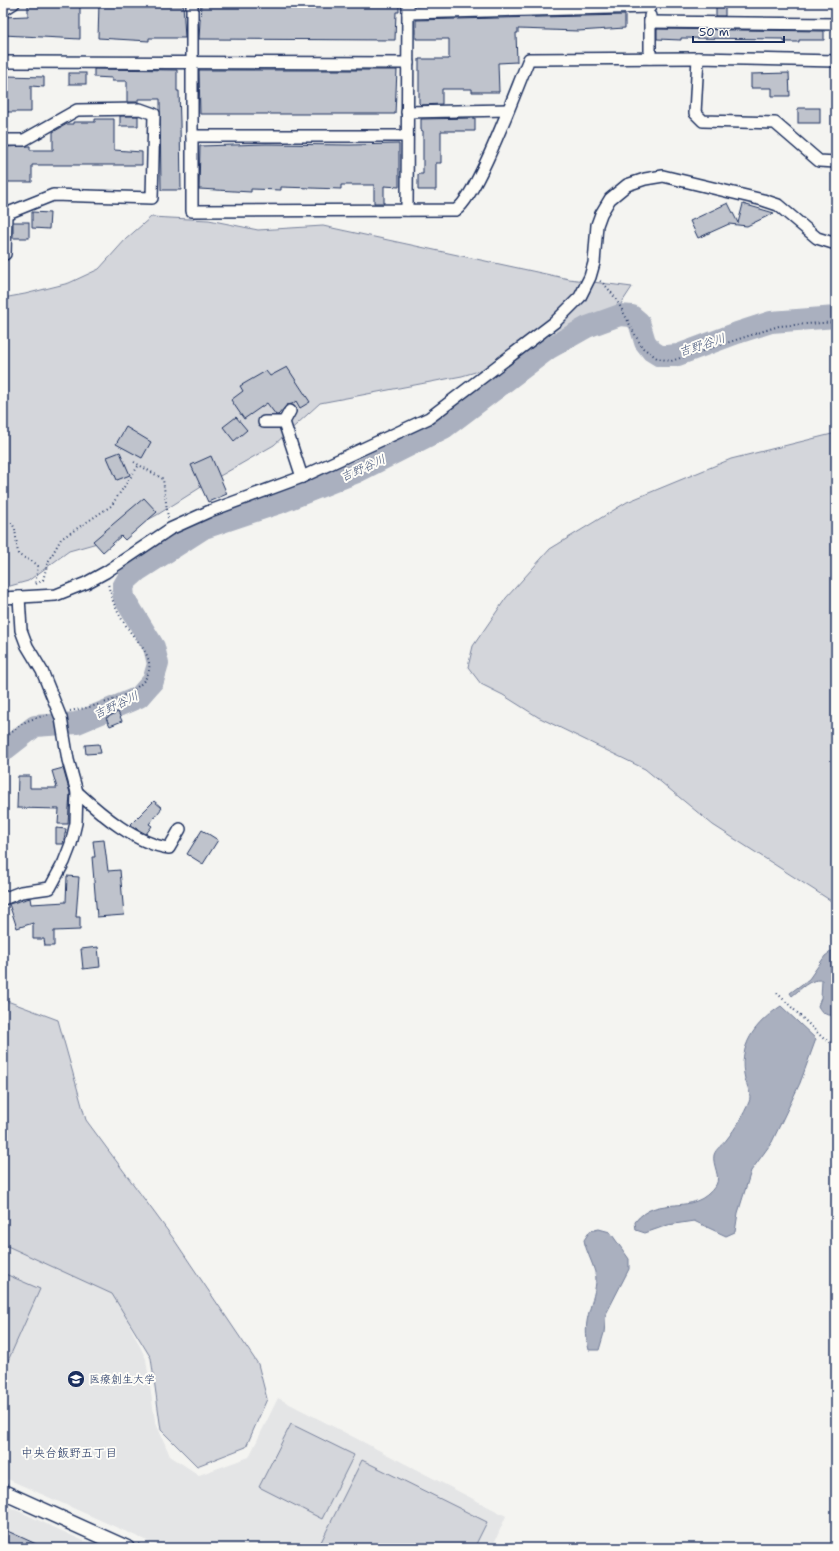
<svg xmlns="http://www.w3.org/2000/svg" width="839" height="1551" font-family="'Shantell Sans','Klee One',sans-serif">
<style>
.built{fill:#e4e5e6}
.green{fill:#d4d6db;stroke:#78829c}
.water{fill:#aab0bf;stroke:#717c98}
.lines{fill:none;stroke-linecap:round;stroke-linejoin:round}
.river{stroke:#aab0bf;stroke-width:22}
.building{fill:#bfc3cc;stroke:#1b2f5e}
.minor-casing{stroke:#1b2f5e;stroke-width:14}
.tertiary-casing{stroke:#1b2f5e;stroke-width:17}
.path{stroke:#1b2f5e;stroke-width:2;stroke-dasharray:1 3;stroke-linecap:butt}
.minor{stroke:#fdfcf7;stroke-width:11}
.tertiary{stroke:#fdfcf7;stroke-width:14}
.labels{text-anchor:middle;stroke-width:4;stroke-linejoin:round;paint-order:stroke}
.poi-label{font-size:11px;fill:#1b2f5e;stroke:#fdfcf7;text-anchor:start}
.water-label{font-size:12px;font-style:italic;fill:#46567b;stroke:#fdfcf7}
.neighbourhood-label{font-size:12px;fill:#1b2f5e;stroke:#fdfcf7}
</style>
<rect width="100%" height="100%" fill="#f4f4f1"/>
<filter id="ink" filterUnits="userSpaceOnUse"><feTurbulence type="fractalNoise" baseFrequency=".025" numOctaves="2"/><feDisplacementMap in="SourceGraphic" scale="8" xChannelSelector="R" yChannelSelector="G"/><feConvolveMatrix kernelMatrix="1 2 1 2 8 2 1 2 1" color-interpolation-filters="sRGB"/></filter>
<g filter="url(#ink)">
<g class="built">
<path d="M3 1240 112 1288 146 1359 155 1421 170 1456 199 1475 249 1457 278 1398 506 1516 492 1548H163L3 1477Z"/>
<path d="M3 1504 99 1548H3Z"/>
</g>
<g class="green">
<path d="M151 217 209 220 258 230 323 226 569 279 632 287 611 319 543 352 462 376 320 403 274 445 206 484 157 515 111 539 69 551 28 581 3 588V298L25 294 69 283 99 269 126 239Z"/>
<path d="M836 433V904L713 825 645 769 538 717 503 695 481 684 468 667 473 646 506 598 550 549 627 502 731 459Z"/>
<path d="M3 1001 10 1002 58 1020 86 1120 173 1238 258 1364 267 1399 246 1447 197 1466 161 1430 151 1358 112 1294 3 1244Z"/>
<path d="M3 1273 40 1289 3 1372Z"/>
<path d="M291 1424 354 1455 322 1519 259 1487Z"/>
<path d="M362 1460 487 1522 474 1548H318Z"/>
</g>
<g class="water">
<path d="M836 948V1015C827 1016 822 1014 818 1006L821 998 822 980C809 979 801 989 792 996L790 993 809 979 825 956Z"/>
<path d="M781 1006 816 1039 800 1083 772 1142 751 1171 738 1213 735 1232 726 1236 694 1221 668 1225 645 1233 636 1230 635 1222C658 1192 693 1219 716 1185 721 1176 712 1165 714 1155 716 1148 723 1145 727 1139 735 1129 744 1114 749 1102 752 1095 747 1086 745 1079 737 1046 755 1023 781 1006Z"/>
<path d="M599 1229 610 1232 629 1259V1269L606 1314 604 1333 599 1350H589C581 1319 593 1309 596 1282 597 1269 586 1253 584 1240L590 1231Z"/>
</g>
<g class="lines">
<path class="river" d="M3 751 35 726 77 723 139 697 153 681 158 664 154 647 124 598 123 587 127 580 137 571 204 528 279 503 357 472 444 428 548 349 587 327 620 315 632 316 639 322 645 342 652 351 660 356H667L678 355 737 333 771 322 836 317"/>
</g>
<g class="building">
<path d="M28 3H80V39L3 35V17L28 16Z"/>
<path d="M99 3H183L185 38H149V41L98 38Z"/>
<path d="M201 3H399V12H396L395 40 199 39Z"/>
<path d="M716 5 725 6V16H716Z"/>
<path d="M625 15V28L578 31 518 29V33H516L517 62 498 63 499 92H472V89H442V104L421 105 419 103V59H449V39H416V20Z"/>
<path d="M657 29 824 31V40H799V42H784V39L681 38V40L657 39Z"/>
<path d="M94 69 177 70V91H179L180 122 181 190H161L160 99H138V102H127V81H112V78L94 77Z"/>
<path d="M199 70H397L395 114H200Z"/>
<rect x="69" y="73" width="17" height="11"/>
<path d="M789 73 790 96H772V88H751V74Z"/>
<path d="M6 76 44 77V87L31 86V112H3V102H6Z"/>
<rect x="798" y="108" width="22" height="15"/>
<rect x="120" y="116" width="18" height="10"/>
<path d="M475 118V131H441V163H436V190H418V174H423V131L421 130V119Z"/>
<path d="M95 119H114V150L142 152V165H32V182H3V147L30 146V150H53V132L67 124H73V122H95Z"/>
<path d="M266 144 350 145 399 144V187L384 186V203H374V185H341V189L281 187V190L251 189V192L199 189 200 146Z"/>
<path d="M728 203 738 223 743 204 774 213 747 226 729 224 698 238 690 221Z"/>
<path d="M32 212 50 213 49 229 32 228Z"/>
<rect x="13" y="222" width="16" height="16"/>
<path d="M287 367 310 402 300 408 296 401 292 404 287 405 278 415H276L267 403 244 419 231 400 243 391 240 386 266 371 270 376Z"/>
<path d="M236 417 247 430 234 441 223 427Z"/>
<path d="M126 427 151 442 142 458 116 444Z"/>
<path d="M120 452 130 475 117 480 107 457Z"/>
<path d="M211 456 227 494 208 502 191 465Z"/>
<path d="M144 498 157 512 125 540 121 536 103 552 93 541Z"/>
<path d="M118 712 122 721 110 726 106 718Z"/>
<path d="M99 744 101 753 86 754 85 745Z"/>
<path d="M63 768 70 793 68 824H58L59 809 17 808 18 776H30V788H57L52 771Z"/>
<path d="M154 801 162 808 149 824 152 826 146 834 130 825Z"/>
<path d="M56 828 66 829 63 844H56Z"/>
<path d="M202 830 218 840 203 864 187 854Z"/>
<path d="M104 840 108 871 120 870 124 915 97 917 92 857H95L93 841Z"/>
<path d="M67 876 79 877 76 917H80V930L54 931V946H45L44 939H33V923L17 928 9 904 30 898 31 904 66 902Z"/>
<path d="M98 947 100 967 83 969 81 949Z"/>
<path d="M3 1529 45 1548H3Z"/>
</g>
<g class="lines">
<defs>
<g id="minor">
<path d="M192 3V211L456 210C478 195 516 89 529 59L698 58"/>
<path d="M3 10 14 3"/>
<path d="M408 13 650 7"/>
<path d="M650 22 836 24"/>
<path d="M650 58V16"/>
<path d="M836 61 698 58 695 113 703 121 775 123 819 161 836 162"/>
<path d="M3 62 408 63"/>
<path d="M407 112 508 110"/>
<path d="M192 136H407"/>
<path d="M3 140H24L77 110 140 109 154 114 152 198 53 195 3 215"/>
<path d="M407 210 408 3"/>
<path d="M5 254 6 214"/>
<path d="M290 411 284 422 302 477"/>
<path d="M264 422H284"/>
<path d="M3 598 56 595 86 583 106 572 170 529 210 511 302 477 429 418 555 322 580 297 590 277 594 263 597 225 601 214 610 199 627 185 645 179 663 176 763 200 778 205 817 238 836 244"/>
<path d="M77 792C101 814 136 844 169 848L180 829"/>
<path d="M3 899 21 892 50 888 64 862 71 844 76 823 77 792 68 760 61 718 42 671 27 646 21 630 19 597"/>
</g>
<path id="tertiary" d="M3 1492 127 1548"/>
</defs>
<use href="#minor" class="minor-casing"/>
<use href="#tertiary" class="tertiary-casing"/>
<g class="path">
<path d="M600 281C618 294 630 329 643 348L657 358 671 361 779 326 836 322"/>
<path d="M134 462 163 479 168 518"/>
<path d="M3 522 12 523 15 529 18 554C24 559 33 560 38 566L35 585"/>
<path d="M36 584 43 580 48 562 61 539 111 506 139 465"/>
<path d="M70 711C93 707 163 692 147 656 143 646 135 639 129 630 119 616 111 601 108 583"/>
<path d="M3 740C23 723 21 721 48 715"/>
<path d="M777 993 824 1039 830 1042 836 1039"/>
<path d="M139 1544 147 1548"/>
</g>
<use href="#minor" class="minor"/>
<use href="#tertiary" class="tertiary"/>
</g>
</g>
<defs>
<symbol id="university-disc" viewBox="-11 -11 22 22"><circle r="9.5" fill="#1b2f5e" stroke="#fdfcf7"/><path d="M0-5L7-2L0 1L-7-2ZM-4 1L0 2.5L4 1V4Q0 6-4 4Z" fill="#fff"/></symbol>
</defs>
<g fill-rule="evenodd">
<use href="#university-disc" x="66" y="1369" width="20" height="20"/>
</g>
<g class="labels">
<g class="poi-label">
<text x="89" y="1383">医療創生大学</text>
</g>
<g class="water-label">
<text transform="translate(702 345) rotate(-18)" y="4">吉野谷川</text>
<text transform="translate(363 468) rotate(-24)" y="4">吉野谷川</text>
<text transform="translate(116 705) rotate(-25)" y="4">吉野谷川</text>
</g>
<g class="neighbourhood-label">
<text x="69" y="1457">中央台飯野五丁目</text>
</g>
</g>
<rect width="839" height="1551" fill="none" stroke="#fdfcf7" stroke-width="16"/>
<rect x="8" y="8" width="823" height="1535" fill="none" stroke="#1b2f5e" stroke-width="1.5" filter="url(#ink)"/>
<path d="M693 36v6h91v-6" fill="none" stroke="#1b2f5e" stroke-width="2"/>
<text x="699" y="36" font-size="12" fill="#1b2f5e" stroke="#fdfcf7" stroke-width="3" paint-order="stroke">50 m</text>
</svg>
